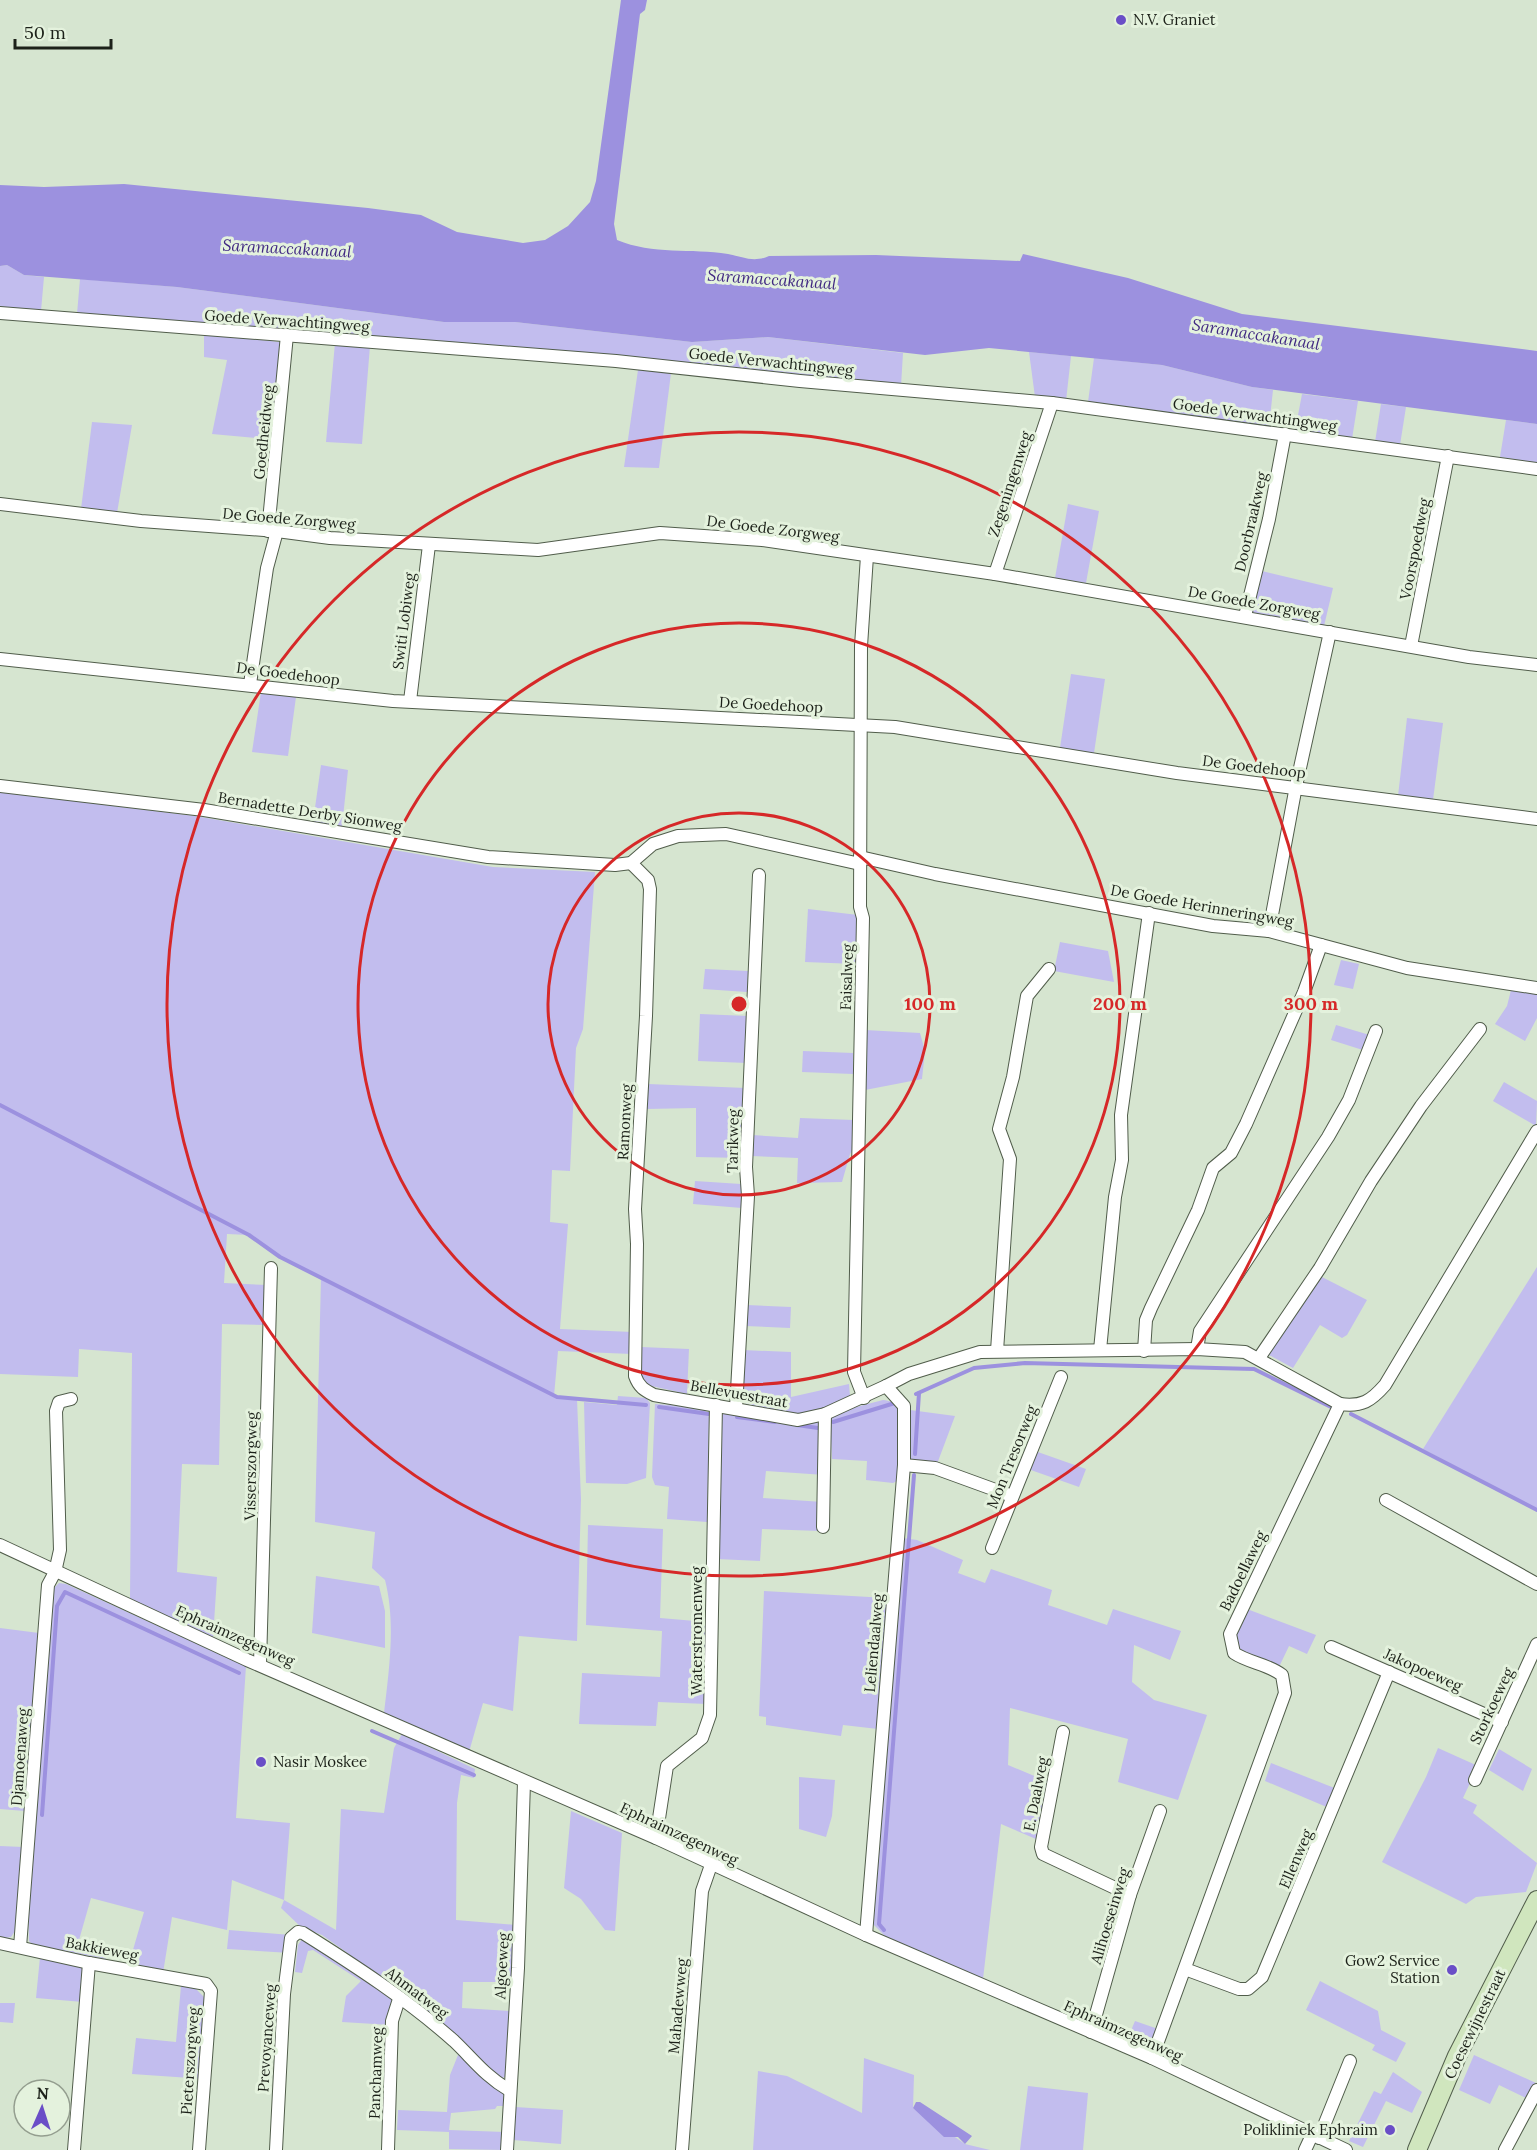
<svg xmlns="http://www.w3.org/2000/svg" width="1537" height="2150" font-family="Lora,serif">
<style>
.green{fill:#c2bdee}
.water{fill:#9c91df}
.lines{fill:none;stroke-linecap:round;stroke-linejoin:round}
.stream{stroke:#9c91df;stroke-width:4}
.street-casing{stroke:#515d4b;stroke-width:14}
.secondary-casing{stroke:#515d4b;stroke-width:20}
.street{stroke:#fff;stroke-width:12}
.secondary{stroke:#d0e6be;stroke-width:18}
.ring{fill:none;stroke:#d62828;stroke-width:3}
.poi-dot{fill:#6a4ec7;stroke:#e4f2dd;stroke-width:2}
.labels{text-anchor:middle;stroke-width:6;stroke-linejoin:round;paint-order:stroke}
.poi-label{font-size:15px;fill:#1c2119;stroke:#e4f2dd;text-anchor:start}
.street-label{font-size:15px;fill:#1c2119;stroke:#e4f2dd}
.water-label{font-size:16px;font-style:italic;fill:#402882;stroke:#e4f2dd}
.centre{fill:#d62828;stroke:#e4f2dd;stroke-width:3}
.ring-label{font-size:18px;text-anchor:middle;font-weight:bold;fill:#d62828;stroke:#e4f2dd;stroke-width:6;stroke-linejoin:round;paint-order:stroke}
</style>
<rect width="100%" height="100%" fill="#d6e5d0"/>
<g class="green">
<path d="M7 265 24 275 44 277 41 311 0 307V266Z"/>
<path d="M80 279 177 287 444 322H515L692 342 768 337 903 353 901 386C627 360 352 334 77 314Z"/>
<path d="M204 334 280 342 278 440 212 434 227 360 204 357Z"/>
<path d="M335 343 370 346 362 444 326 442Z"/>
<path d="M1029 352 1071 356 1066 401 1035 397Z"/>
<path d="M1094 358 1162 365 1252 387 1273 390 1269 427 1088 402Z"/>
<path d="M638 370 671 373 659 468 624 467Z"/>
<path d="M1302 394 1358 401 1352 439 1295 431Z"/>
<path d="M1381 404 1406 407 1400 445 1375 442Z"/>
<path d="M1506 420 1537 424V463L1500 457Z"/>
<path d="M92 422 132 425 117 513 81 509Z"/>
<path d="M1068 504 1099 511 1086 583 1055 578Z"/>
<path d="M1262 571 1333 588 1324 626 1253 613 1252 611Z"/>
<path d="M1071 674 1105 679 1094 753 1060 748Z"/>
<path d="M261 692 296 697 288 756 252 752Z"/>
<path d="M1407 718 1443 723 1433 800 1398 796Z"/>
<path d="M321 765 348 770 342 827 313 822Z"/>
<path d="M0 792 195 816 493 867 595 872 583 1029 576 1048 570 1171 552 1170 550 1222 568 1224 560 1329 633 1332 632 1354 558 1351 554 1396 577 1399 581 1499 577 1641 519 1636 513 1711 483 1703 469 1752 384 1713C389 1670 396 1623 385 1580L372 1568 375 1532 315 1522 321 1278 280 1257 249 1235 227 1234 224 1283 267 1285 266 1325 222 1324 219 1465 182 1464 177 1572 217 1577 213 1638 130 1601 132 1353 79 1349 78 1377 0 1374Z"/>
<path d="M808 909 858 915 856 964 805 962Z"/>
<path d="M1060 942 1108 951 1114 982 1054 971Z"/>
<path d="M1341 960 1359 964 1353 989 1334 985Z"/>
<path d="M705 969 748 971 747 992 703 989Z"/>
<path d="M1511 990 1537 992V1018L1525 1041 1495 1024 1507 1006Z"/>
<path d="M700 1014 748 1016 747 1063 698 1061Z"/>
<path d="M1336 1025 1373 1036 1366 1051 1331 1040Z"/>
<path d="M865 1030 920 1033 925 1051 922 1079 865 1090Z"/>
<path d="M803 1051 853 1053V1074L802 1072Z"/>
<path d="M1504 1082 1537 1101 1536 1126 1493 1101Z"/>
<path d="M648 1084 746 1088 742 1158 696 1157V1108L646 1109Z"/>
<path d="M800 1118 854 1120 856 1146 850 1154 842 1182 797 1183 798 1158 751 1156 752 1135 798 1138Z"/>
<path d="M695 1181 741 1184 742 1208 693 1204Z"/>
<path d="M1537 1267V1510L1423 1449Z"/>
<path d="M1322 1277 1367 1300 1347 1335 1342 1338 1320 1325 1293 1368 1267 1354Z"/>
<path d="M747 1305 791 1307 790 1328 745 1326Z"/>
<path d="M641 1347 689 1349 687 1394 647 1385 640 1375Z"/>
<path d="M743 1350 791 1352V1397L849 1384 850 1396C839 1411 804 1417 787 1414 773 1412 758 1406 745 1403L741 1395Z"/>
<path d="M618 1396 646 1398 650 1403 646 1478 627 1484 586 1483 584 1402 617 1405Z"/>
<path d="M883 1400C889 1401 895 1401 898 1409 906 1429 898 1460 897 1481L893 1483 866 1480 867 1461 832 1459 830 1417 841 1411Z"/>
<path d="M655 1404 698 1407 704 1409 709 1417 707 1522 667 1519 669 1487 655 1485 652 1477Z"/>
<path d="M910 1410 955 1416 937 1464 910 1459Z"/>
<path d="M724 1413 819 1421 825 1475 766 1471 763 1498 823 1502 821 1531 762 1529 760 1561 717 1559 721 1416Z"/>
<path d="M1035 1451 1086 1469 1079 1487 1028 1469Z"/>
<path d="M588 1525 663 1529 660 1618 707 1622V1704L658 1702 656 1726 579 1724 582 1673 660 1677 662 1631 586 1625Z"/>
<path d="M903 1538 917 1540 963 1560 958 1573 985 1583 991 1569 1052 1590 1048 1605 1107 1625 1113 1609 1181 1631 1170 1660 1134 1645 1132 1682 1154 1700 1207 1715 1178 1800 1118 1782 1128 1739 1010 1708 1008 1765 1051 1783 1043 1842 1001 1824 983 1979 886 1937 873 1924Z"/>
<path d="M316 1576 379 1586 385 1611V1648L312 1633Z"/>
<path d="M59 1583 66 1584 246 1666 236 1818 290 1823 284 1900 336 1930 341 1809 384 1813 394 1748 402 1734 475 1769 474 1778 461 1775 457 1803 456 1920 516 1925 513 1982H463L462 2008 512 2011 506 2076 501 2079 446 2028 346 1952 322 1935 301 1927 281 1908 284 1900 232 1880 227 1930 172 1917 163 1973 128 1967 144 1912 91 1898 77 1947 103 1954 106 1959 33 1945 29 1941 28 1907 54 1588Z"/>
<path d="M764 1591 887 1598 878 1729 843 1725 841 1736 766 1725V1717L759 1716Z"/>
<path d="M1247 1609 1316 1635 1307 1654 1289 1646 1279 1667 1239 1650 1235 1636Z"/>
<path d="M0 1628 39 1633 25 1811 0 1809Z"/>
<path d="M1438 1748 1478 1766 1463 1798 1477 1805 1473 1813 1537 1863 1526 1892 1476 1897 1466 1904 1382 1862 1426 1777Z"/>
<path d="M1499 1749 1532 1769 1523 1791 1489 1770Z"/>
<path d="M1271 1763 1337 1789 1329 1808 1265 1781Z"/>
<path d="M799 1777 835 1780 832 1816 826 1837 799 1829Z"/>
<path d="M571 1811 622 1833 615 1931 605 1930 581 1899 564 1888Z"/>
<path d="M0 1846 23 1847 17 1928 11 1937 0 1939Z"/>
<path d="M229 1930 291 1935 290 1953 227 1949Z"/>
<path d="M302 1939 345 1959 396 2002 391 2025 342 2022 346 1996 361 1981 313 1950 308 1951 302 1973 295 1972 298 1945Z"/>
<path d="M40 1957 84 1968 83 2002 36 1998Z"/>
<path d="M1320 1981 1378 2011 1381 2030 1406 2043 1396 2062 1372 2050 1375 2045 1306 2010Z"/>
<path d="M181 1986 194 1987 206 1999 205 2079 132 2074 136 2038 176 2042Z"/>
<path d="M0 2003H15L13 2023 0 2022Z"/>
<path d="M1135 2021 1161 2030 1151 2050 1127 2040Z"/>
<path d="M460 2050 502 2091 505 2098 504 2106H497L495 2109 451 2113 449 2130 505 2132 504 2150 449 2149V2132L397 2130 398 2110 447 2112 450 2075Z"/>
<path d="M1474 2055 1536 2083 1528 2099 1499 2085 1490 2104 1459 2090Z"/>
<path d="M864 2058 914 2075 913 2108 965 2144 990 2150H753L758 2071 787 2076 862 2113Z"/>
<path d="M1393 2072 1422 2092 1412 2113 1386 2101 1363 2147 1349 2141 1374 2091 1381 2094Z"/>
<path d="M1028 2086 1088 2093 1083 2150H1020Z"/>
<path d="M515 2107 563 2110 561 2144 513 2140Z"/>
</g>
<g class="water">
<path d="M621 0H647L645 10 640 14 614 224 617 240C653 255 691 248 728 254 744 257 753 263 769 256L876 255 1020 261 1023 254 1128 278 1242 314 1537 351V424L1252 387 1162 365 989 348 925 355 768 337 692 342 515 322H444L177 287 24 275 7 265 0 266V185L44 187 124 184 368 208 421 215 457 232 523 243 545 240 568 226 590 202 596 181Z"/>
<path d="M916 2102H920L972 2136 965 2144 958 2137H944L913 2108Z"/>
</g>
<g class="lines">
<g class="stream">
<path d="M0 1105 249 1235 280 1257 557 1397 646 1405"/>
<path d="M916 1394 974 1368 1025 1363 1254 1369 1331 1407"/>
<path d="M659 1407 709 1414"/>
<path d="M1351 1414 1537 1510"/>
<path d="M737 1417 775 1422"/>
<path d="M833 1422 898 1402"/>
<path d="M797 1425 818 1428"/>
<path d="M915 1454 919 1393"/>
<path d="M372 1731 474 1775"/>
<path d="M42 1815 57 1606 65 1592 239 1673"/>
<path d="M884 1930 879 1924 914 1475"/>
</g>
<defs>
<g id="street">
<path d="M0 313 616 361 800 381 1052 403 1537 469"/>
<path d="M0 504 141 521 277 531 330 538 538 550 660 533 762 540 995 574 1469 657 1537 665"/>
<path d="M268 531 287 335"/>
<path d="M995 574 1052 403"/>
<path d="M1245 616 1269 519 1285 434"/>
<path d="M1411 646 1448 456"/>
<path d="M0 659 393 701 895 727 1177 773 1537 819"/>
<path d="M250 684 267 568 277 531"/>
<path d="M410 701 429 545"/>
<path d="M0 786 204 810 488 857 615 865 631 863 653 844 678 836 726 834 860 864"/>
<path d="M860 857 935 874 1213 926 1269 931 1407 968 1537 988"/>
<path d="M631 863 648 880 650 889 646 1016 635 1209 637 1244 635 1376C639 1387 644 1390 654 1395L798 1420 825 1414 886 1386 904 1406V1465L866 1935"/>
<path d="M1269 931 1296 786 1330 632"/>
<path d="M1197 1349 1200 1331 1328 1137 1349 1100 1376 1031"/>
<path d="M1100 1350 1115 1197 1122 1160 1121 1115 1149 913"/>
<path d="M997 1351 1010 1159 999 1129 1013 1077 1027 996 1049 969"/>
<path d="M1144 1351 1146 1320 1151 1308 1198 1210 1213 1168 1231 1153 1246 1124 1304 992 1321 945"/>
<path d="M1259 1358 1320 1268 1371 1181 1421 1106 1480 1029"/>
<path d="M886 1386 909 1374 980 1352 1197 1349 1245 1352 1340 1404"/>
<path d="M864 1398 854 1372 863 918 860 907 861 646 867 556"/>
<path d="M736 1408 748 1196 746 1167 759 875"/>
<path d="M904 1465 935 1468 1012 1496"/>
<path d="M1386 1500 1537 1584"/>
<path d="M823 1527 825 1414"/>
<path d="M0 1545 247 1660 656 1838 866 1935 1152 2058 1346 2150"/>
<path d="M992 1548 1061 1377"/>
<path d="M1331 1647 1502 1722"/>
<path d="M260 1664 271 1268"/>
<path d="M1063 1732 1041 1847 1043 1854 1130 1895"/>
<path d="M1475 1780 1537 1644"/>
<path d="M656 1838 667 1766 702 1738 710 1715 716 1405"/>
<path d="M0 1943 89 1963 206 1984 211 1991 199 2150"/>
<path d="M20 1947 48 1585 55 1572 60 1550 56 1411 59 1402 71 1399"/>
<path d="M1185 1969 1239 1989H1248L1262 1977 1389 1672"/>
<path d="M1091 2032 1130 1895 1160 1811"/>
<path d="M1152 2058 1285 1693 1282 1675C1268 1664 1249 1663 1234 1653L1230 1634 1340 1404C1362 1407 1371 1401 1385 1385L1537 1131"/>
<path d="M1319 2138 1350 2061"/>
<path d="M74 2150 89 1963"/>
<path d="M276 2150 284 1994 291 1938 298 1932 303 1933C354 1965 408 2000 454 2041 473 2059 485 2076 509 2090"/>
<path d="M388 2150 392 2021 399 1999"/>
<path d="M507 2150 518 1968 524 1782"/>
<path d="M682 2150 702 1891 711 1865"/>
<path d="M1305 2150 1312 2135"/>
<path d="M1505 2150 1537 2090"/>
</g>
<path id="secondary" d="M1417 2150 1457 2056 1537 1900"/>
</defs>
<use href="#street" class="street-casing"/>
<use href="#secondary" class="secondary-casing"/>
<use href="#street" class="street"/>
<use href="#secondary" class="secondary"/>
</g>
<g class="ring">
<circle cx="739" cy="1004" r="191"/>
<circle cx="739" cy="1004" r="381"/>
<circle cx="739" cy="1004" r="572"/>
</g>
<g class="poi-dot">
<circle cx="1121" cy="20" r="6"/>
<circle cx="261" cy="1762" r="6"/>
<circle cx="1452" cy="1970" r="6"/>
<circle cx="1390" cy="2130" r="6"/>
</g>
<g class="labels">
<g class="poi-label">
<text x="1133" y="25">N.V. Graniet</text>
<text x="273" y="1767">Nasir Moskee</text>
<text x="1440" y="1966" text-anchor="end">Gow2 Service<tspan x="1440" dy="17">Station</tspan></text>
<text x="1378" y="2135" text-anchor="end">Polikliniek Ephraim</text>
</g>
<g class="street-label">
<text transform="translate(287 321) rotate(4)" y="5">Goede Verwachtingweg</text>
<text transform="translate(771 362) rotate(6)" y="5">Goede Verwachtingweg</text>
<text transform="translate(1255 415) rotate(8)" y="5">Goede Verwachtingweg</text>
<text transform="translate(264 432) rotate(-84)" y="5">Goedheidweg</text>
<text transform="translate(1010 484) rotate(-72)" y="5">Zegeningenweg</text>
<text transform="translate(289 519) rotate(5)" y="5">De Goede Zorgweg</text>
<text transform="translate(1251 522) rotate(-77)" y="5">Doorbraakweg</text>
<text transform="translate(773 529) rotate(7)" y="5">De Goede Zorgweg</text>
<text transform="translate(1415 549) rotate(-79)" y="5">Voorspoedweg</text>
<text transform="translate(1254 603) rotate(10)" y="5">De Goede Zorgweg</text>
<text transform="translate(404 621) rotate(-83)" y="5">Switi Lobiweg</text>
<text transform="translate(288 674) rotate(7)" y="5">De Goedehoop</text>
<text transform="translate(771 705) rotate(3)" y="5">De Goedehoop</text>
<text transform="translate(1254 767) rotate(7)" y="5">De Goedehoop</text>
<text transform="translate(310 812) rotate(9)" y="5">Bernadette Derby Sionweg</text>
<text transform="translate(1202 906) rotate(10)" y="5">De Goede Herinneringweg</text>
<text transform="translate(847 977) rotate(-88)" y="5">Faisalweg</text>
<text transform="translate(625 1122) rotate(-87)" y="5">Ramonweg</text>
<text transform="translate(733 1141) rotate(-89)" y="5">Tarikweg</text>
<text transform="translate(739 1394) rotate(10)" y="5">Bellevuestraat</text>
<text transform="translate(1012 1457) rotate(-68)" y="5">Mon Tresorweg</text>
<text transform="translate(251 1466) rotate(-89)" y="5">Visserszorgweg</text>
<text transform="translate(1243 1571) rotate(-64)" y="5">Badoellaweg</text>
<text transform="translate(697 1631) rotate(-90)" y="5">Waterstromenweg</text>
<text transform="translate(235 1636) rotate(24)" y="5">Ephraimzegenweg</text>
<text transform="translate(874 1643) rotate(-85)" y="5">Leliendaalweg</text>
<text transform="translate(1423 1670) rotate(24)" y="5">Jakopoeweg</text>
<text transform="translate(1492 1706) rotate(-65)" y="5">Storkoeweg</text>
<text transform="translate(20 1757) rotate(-86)" y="5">Djamoenaweg</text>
<text transform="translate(1036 1794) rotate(-79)" y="5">E. Daalweg</text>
<text transform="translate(679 1834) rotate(25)" y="5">Ephraimzegenweg</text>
<text transform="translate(1296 1859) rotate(-67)" y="5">Ellenweg</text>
<text transform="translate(1110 1916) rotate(-73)" y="5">Alihoeseinweg</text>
<text transform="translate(102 1949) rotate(11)" y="5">Bakkieweg</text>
<text transform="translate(502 1966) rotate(-87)" y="5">Algoeweg</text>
<text transform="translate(417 1993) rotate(37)" y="5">Ahmatweg</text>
<text transform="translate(678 2006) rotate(-85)" y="5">Mahadewweg</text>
<text transform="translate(1475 2024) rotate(-64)" y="5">Coesewijnestraat</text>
<text transform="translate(1123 2031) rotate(24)" y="5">Ephraimzegenweg</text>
<text transform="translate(267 2038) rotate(-86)" y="5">Prevoyanceweg</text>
<text transform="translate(190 2061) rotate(-86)" y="5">Pieterszorgweg</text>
<text transform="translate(376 2073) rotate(-88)" y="5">Panchamweg</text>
</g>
<g class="water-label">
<text transform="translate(287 248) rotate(3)" y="6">Saramaccakanaal</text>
<text transform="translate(772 279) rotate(4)" y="6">Saramaccakanaal</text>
<text transform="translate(1256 334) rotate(9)" y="6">Saramaccakanaal</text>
</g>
</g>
<circle cx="739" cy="1004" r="9" class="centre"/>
<g class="ring-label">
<text x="930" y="1010">100 m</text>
<text x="1120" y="1010">200 m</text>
<text x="1311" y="1010">300 m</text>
</g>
<g transform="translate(42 2108) rotate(3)"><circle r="28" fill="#e4f2dd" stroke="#949e8f" stroke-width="1.5"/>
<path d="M0-4.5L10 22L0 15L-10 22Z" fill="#6a4ec7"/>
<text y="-9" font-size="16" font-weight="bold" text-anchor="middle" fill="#1c2119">N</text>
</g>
<path d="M15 39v9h96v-9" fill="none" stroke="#1c2119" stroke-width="3"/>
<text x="24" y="39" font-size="18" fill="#1c2119" stroke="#e4f2dd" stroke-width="4.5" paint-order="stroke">50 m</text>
</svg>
